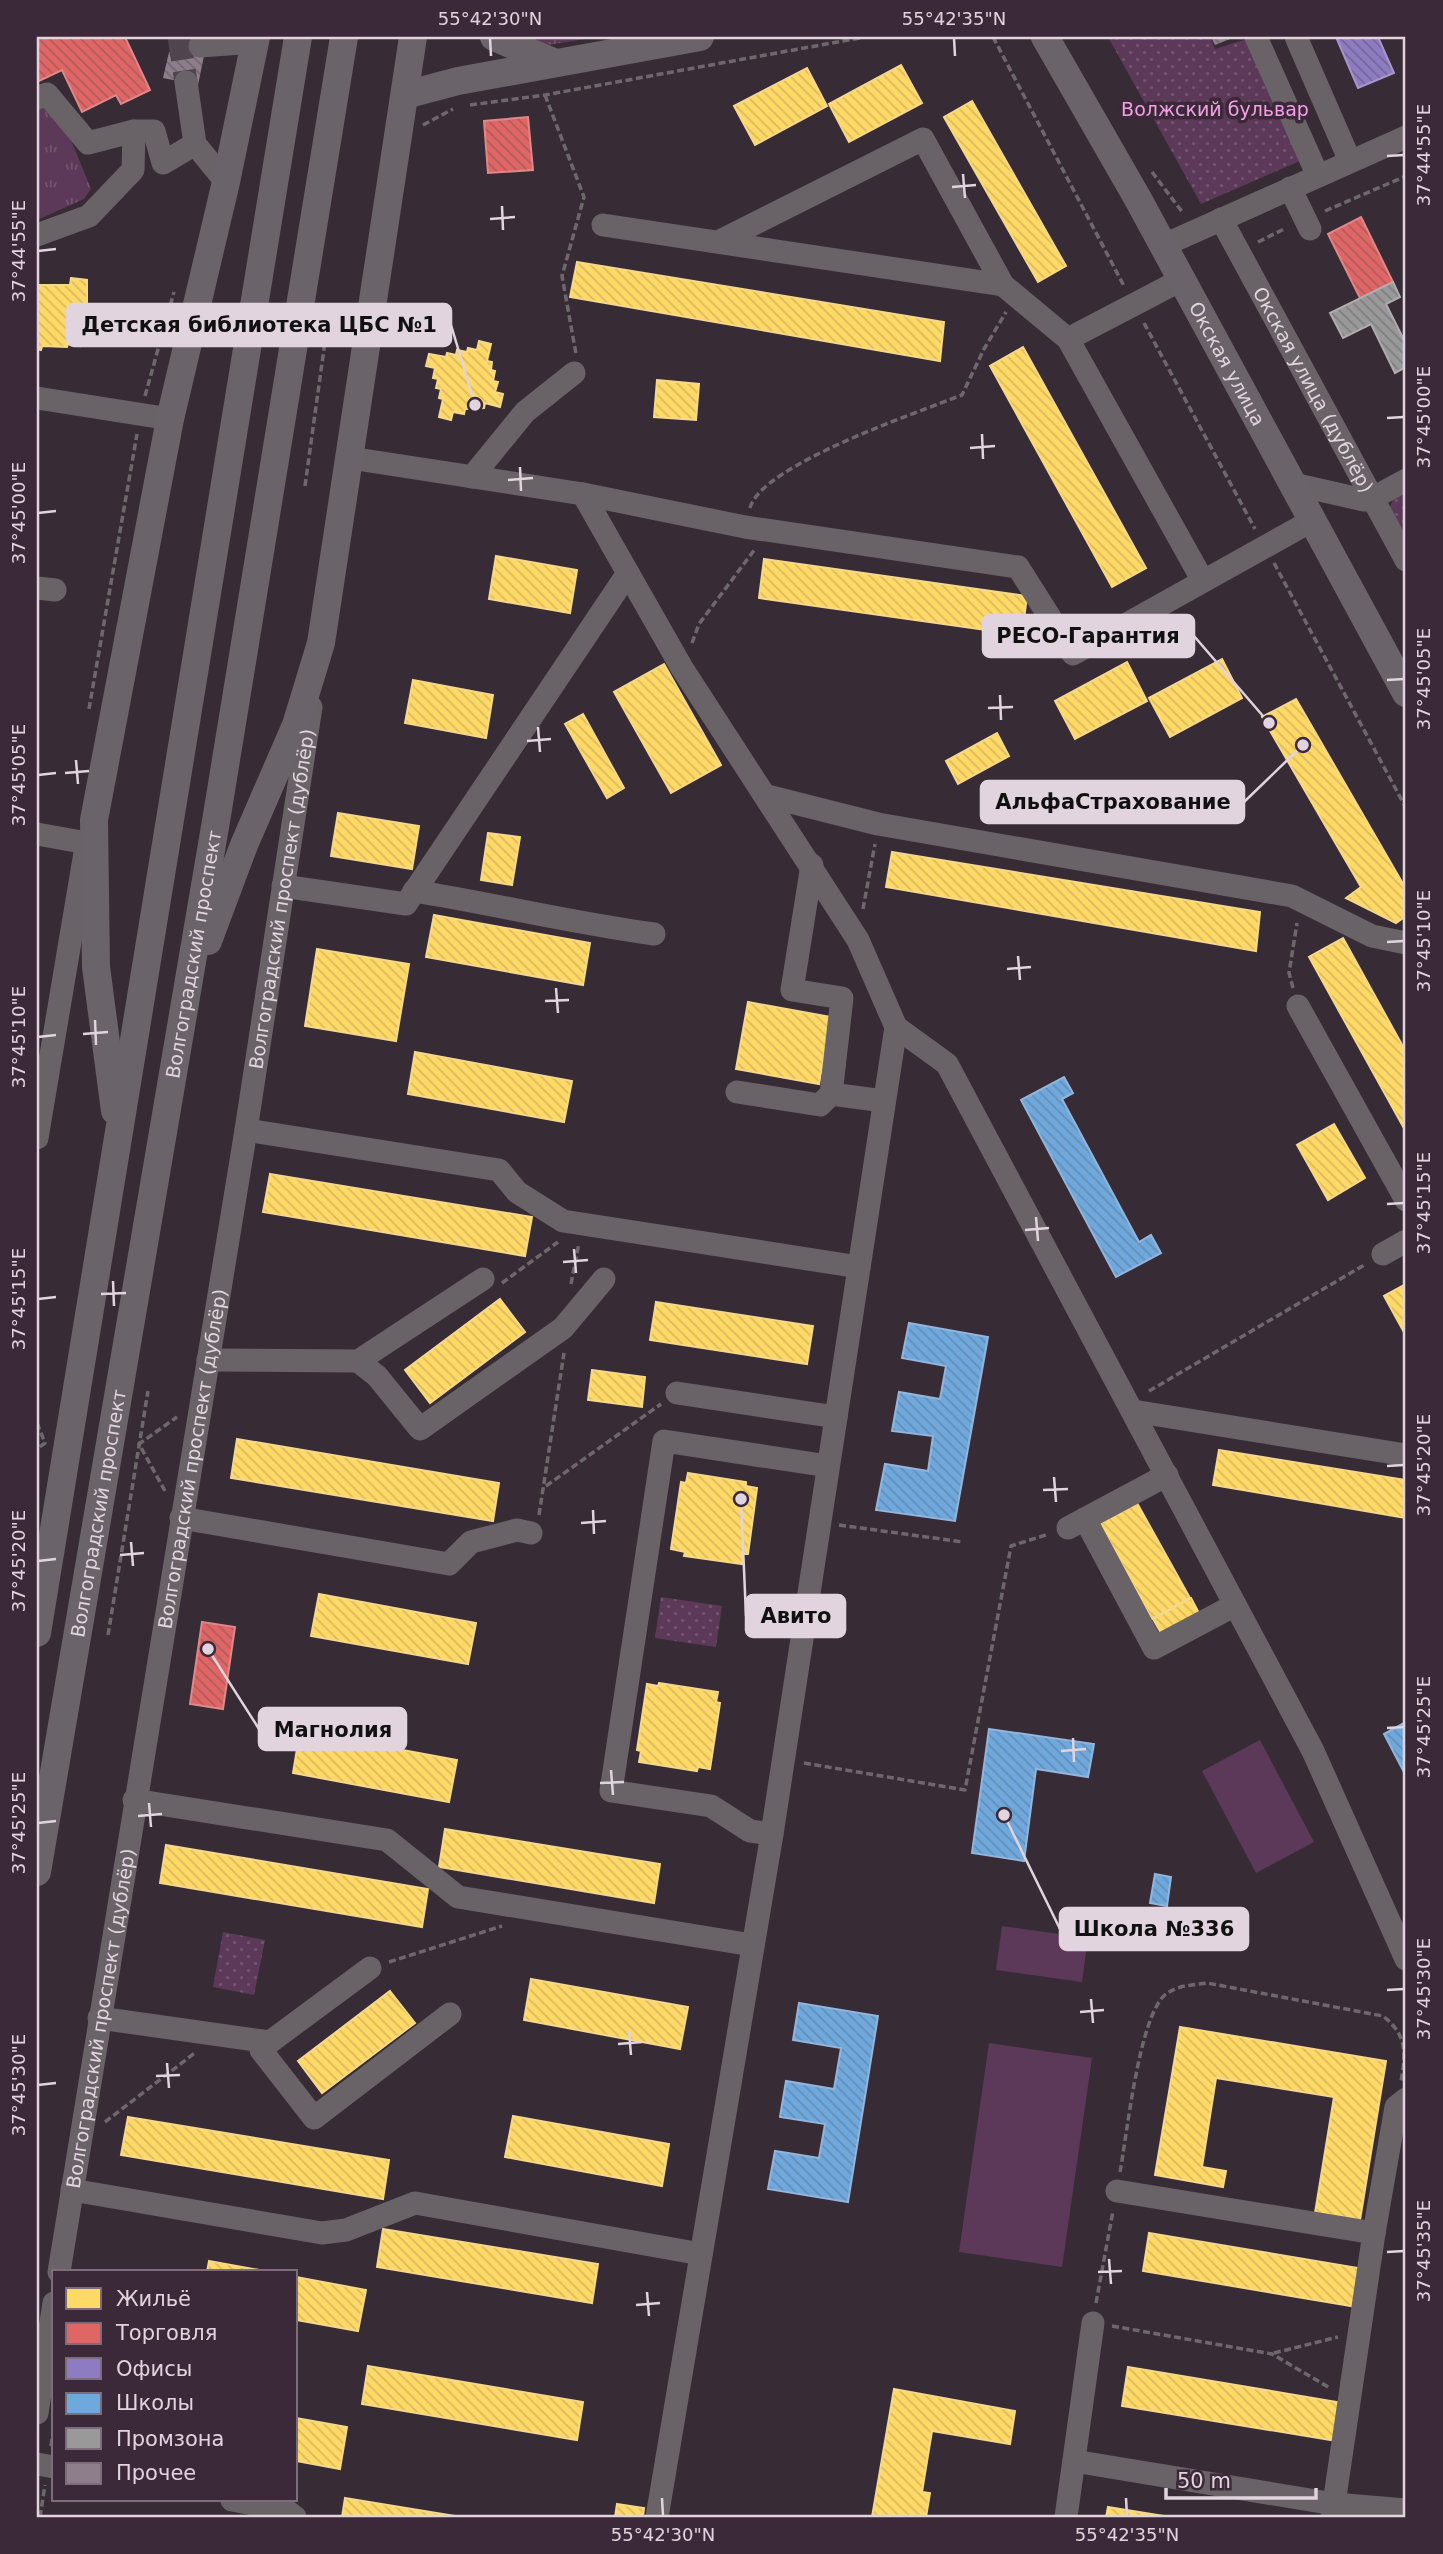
<svg xmlns="http://www.w3.org/2000/svg" width="1443" height="2554" font-family="'DejaVu Sans',sans-serif">
<style>
.grass{fill:url(#grass-tufts)}
.park{fill:url(#park-dots)}
.garden{fill:#5c3958}
.homes{fill:url(#homes-back-hatch);stroke:#f6d88a;stroke-width:2}
.shops{fill:url(#shops-back-hatch);stroke:#e0878a;stroke-width:2}
.offices{fill:url(#offices-back-hatch);stroke:#a796cb;stroke-width:2}
.schools{fill:url(#schools-back-hatch);stroke:#91b5dd;stroke-width:2}
.industry{fill:url(#industry-back-hatch);stroke:#afabae;stroke-width:2}
.building{fill:url(#building-back-hatch)}
.lines{fill:none;stroke-linecap:round;stroke-linejoin:round}
.minor-tunnel{stroke:#50454e;stroke-width:23;stroke-dasharray:23 11;stroke-linecap:butt}
.path{stroke:#6e686d;stroke-width:3.5;stroke-dasharray:7 3.5;stroke-linecap:butt}
.minor{stroke:#696367;stroke-width:23}
.major{stroke:#6a6369;stroke-width:28}
.ticks{fill:none;stroke:#e1d4de;stroke-width:2.5}
.labels{text-anchor:middle;stroke-width:7;stroke-linejoin:round;paint-order:stroke}
.park-label{font-size:19px;fill:#f3a0e7;stroke:#3b2838}
.street-label{font-size:19px;fill:#e1d4de;stroke:#3b2838}
.leader{fill:none;stroke:#e1d4de;stroke-width:2.5}
.callout-dot{fill:#e1d4de;stroke:#3b2838;stroke-width:2.5}
.callout{fill:#e1d4de;stroke:#e1d4de;stroke-width:2.5}
.callout-label{font-size:21px;text-anchor:middle;font-weight:bold;fill:#111}
.neatline{fill:none;stroke:#e1d4de;stroke-width:2.5}
.ticks-label{font-size:18px;text-anchor:middle;fill:#e1d4de}
</style>
<defs>
<pattern id="grass-tufts" width="24" height="20" patternUnits="userSpaceOnUse" patternTransform="scale(1.75)"><rect width="24" height="20" fill="#5c3958"/><path d="M3 7l-1-3M5 7V3M7 7l1-3M15 17l-1-3M17 17v-4M19 17l1-3" fill="none" stroke="#735570"/></pattern>
<pattern id="park-dots" width="8" height="8" patternUnits="userSpaceOnUse" patternTransform="scale(1.75)"><rect width="8" height="8" fill="#5c3958"/><path d="M2 2h.1M6 6h.1" fill="none" stroke="#735570" stroke-width="1.8" stroke-linecap="round"/></pattern>
<pattern id="homes-back-hatch" width="6" height="6" patternUnits="userSpaceOnUse" patternTransform="scale(1.75)"><rect width="6" height="6" fill="#ffd966"/><path d="M-1 5l2 2M0 0l6 6M5-1l2 2" fill="none" stroke="#daba5f"/></pattern>
<pattern id="shops-back-hatch" width="6" height="6" patternUnits="userSpaceOnUse" patternTransform="scale(1.75)"><rect width="6" height="6" fill="#e06666"/><path d="M-1 5l2 2M0 0l6 6M5-1l2 2" fill="none" stroke="#b15b5c"/></pattern>
<pattern id="offices-back-hatch" width="6" height="6" patternUnits="userSpaceOnUse" patternTransform="scale(1.75)"><rect width="6" height="6" fill="#8e7cc3"/><path d="M-1 5l2 2M0 0l6 6M5-1l2 2" fill="none" stroke="#746796"/></pattern>
<pattern id="schools-back-hatch" width="6" height="6" patternUnits="userSpaceOnUse" patternTransform="scale(1.75)"><rect width="6" height="6" fill="#6fa8dc"/><path d="M-1 5l2 2M0 0l6 6M5-1l2 2" fill="none" stroke="#648eb6"/></pattern>
<pattern id="industry-back-hatch" width="6" height="6" patternUnits="userSpaceOnUse" patternTransform="scale(1.75)"><rect width="6" height="6" fill="#999"/><path d="M-1 5l2 2M0 0l6 6M5-1l2 2" fill="none" stroke="#807e7f"/></pattern>
<pattern id="building-back-hatch" width="6" height="6" patternUnits="userSpaceOnUse" patternTransform="scale(1.75)"><rect width="6" height="6" fill="#8e7d8b"/><path d="M-1 5l2 2M0 0l6 6M5-1l2 2" fill="none" stroke="#746872"/></pattern>
</defs>
<rect width="100%" height="100%" fill="#372c35"/>
<g class="grass">
<path d="M519 37H597L542 46Z"/>
<path d="M45 107 60 113 91 189 84 199 37 220V109Z"/>
</g>
<g class="park">
<path d="M1108 37H1210L1215 49 1247 39 1302 160 1201 204Z"/>
<path d="M1406 491V547L1390 508 1393 498Z"/>
<path d="M661 1597 722 1606 716 1647 655 1638Z"/>
<path d="M223 1932 265 1940 254 1995 213 1987Z"/>
</g>
<g class="garden">
<path d="M1260 1740 1314 1842 1256 1873 1202 1771Z"/>
<path d="M1002 1926 1088 1938 1082 1982 996 1970Z"/>
<path d="M989 2043 1092 2058 1062 2267 959 2252Z"/>
</g>
<g class="homes">
<path d="M901 65 922 103 849 142 829 104Z"/>
<path d="M807 68 827 106 755 145 734 106Z"/>
<path d="M972 101 1066 266 1038 282 944 117Z"/>
<path d="M577 262 944 322 940 361 570 297Z"/>
<path d="M71 278 87 280V307L92 308 91 318 94 319 92 332 100 333 98 345 81 342 80 346 68 344 67 347 42 346 41 350 37 349V285H70Z"/>
<path d="M479 341 491 344 487 361 492 362 491 370 495 371 493 381 498 382 495 392 503 394 500 407 485 403 484 408 465 409 464 414 453 412 451 420 439 417 443 399 439 398 441 389 436 388 438 379 433 378 435 368 426 366 429 354 446 357 447 353 456 355 457 350 467 352 468 348 477 350Z"/>
<path d="M1023 347 1146 568 1112 587 990 366Z"/>
<path d="M657 380 699 384 696 420 654 417Z"/>
<path d="M496 556 577 570 570 613 489 599Z"/>
<path d="M764 559 1027 596 1022 635 759 598Z"/>
<path d="M1222 659 1242 698 1170 737 1149 698Z"/>
<path d="M1127 662 1147 701 1075 739 1055 701Z"/>
<path d="M664 664 721 765 671 793 614 692Z"/>
<path d="M413 680 493 695 486 738 405 723Z"/>
<path d="M1296 699 1406 889V916L1396 923 1346 898 1361 887 1262 717Z"/>
<path d="M583 714 624 788 607 798 565 724Z"/>
<path d="M997 733 1009 756 958 784 946 761Z"/>
<path d="M338 813 419 826 412 869 331 856Z"/>
<path d="M488 833 520 837 512 885 481 880Z"/>
<path d="M892 852 1260 912 1256 951 886 887Z"/>
<path d="M434 915 590 943 583 985 426 957Z"/>
<path d="M1343 938 1406 1052V1132L1309 957Z"/>
<path d="M317 949 409 964 396 1041 305 1026Z"/>
<path d="M748 1002 831 1017 819 1084 736 1069Z"/>
<path d="M415 1052 572 1081 564 1122 408 1094Z"/>
<path d="M1334 1124 1365 1178 1328 1200 1297 1145Z"/>
<path d="M270 1174 532 1217 525 1256 263 1212Z"/>
<path d="M1406 1284V1333L1405 1334 1384 1296Z"/>
<path d="M500 1299 525 1332 430 1403 405 1370Z"/>
<path d="M656 1302 813 1326 807 1364 650 1340Z"/>
<path d="M592 1370 645 1377 642 1407 588 1400Z"/>
<path d="M237 1439 499 1483 493 1521 231 1478Z"/>
<path d="M1219 1450 1406 1480V1518L1213 1485Z"/>
<path d="M688 1473 746 1482V1486L757 1488 748 1554H743L742 1564 684 1556 685 1552 671 1549 681 1482 686 1483Z"/>
<path d="M1137 1503 1190 1598 1152 1619 1100 1524Z"/>
<path d="M319 1594 476 1623 468 1664 311 1636Z"/>
<path d="M1191 1598 1199 1613 1161 1633 1153 1619Z"/>
<path d="M659 1683 718 1692 716 1702 720 1703 710 1769 698 1767 697 1771 639 1762 641 1751 637 1750 647 1684 658 1686Z"/>
<path d="M300 1731 457 1760 449 1802 293 1773Z"/>
<path d="M445 1829 660 1864 654 1903 439 1867Z"/>
<path d="M166 1845 428 1889 422 1927 160 1883Z"/>
<path d="M531 1979 688 2007 680 2049 524 2020Z"/>
<path d="M390 1991 415 2023 322 2093 298 2061Z"/>
<path d="M1180 2027 1386 2061 1360 2220 1315 2213 1334 2097 1216 2078 1202 2167 1226 2171 1223 2187 1155 2175Z"/>
<path d="M513 2116 669 2144 662 2186 505 2157Z"/>
<path d="M128 2117 389 2160 383 2199 121 2155Z"/>
<path d="M383 2229 598 2264 592 2303 377 2267Z"/>
<path d="M1149 2233 1364 2269 1357 2307 1143 2271Z"/>
<path d="M209 2261 270 2272H207Z"/>
<path d="M296 2277 366 2290 358 2331 296 2320Z"/>
<path d="M368 2366 583 2402 577 2440 362 2404Z"/>
<path d="M1128 2367 1343 2403 1337 2441 1122 2406Z"/>
<path d="M894 2389 1015 2411 1010 2444 932 2431 922 2492 930 2493 926 2517H872Z"/>
<path d="M296 2418 347 2427 340 2469 296 2461Z"/>
<path d="M345 2498 461 2517H342Z"/>
<path d="M617 2504 644 2508 643 2517H615Z"/>
<path d="M1108 2507 1170 2517H1106Z"/>
</g>
<g class="shops">
<path d="M37 37H125L150 90 121 104 116 95 82 112 62 70 37 82Z"/>
<path d="M528 117 533 170 488 173 484 121Z"/>
<path d="M1361 217 1393 282 1360 298 1328 234Z"/>
<path d="M202 1622 235 1627 223 1709 190 1704Z"/>
</g>
<path class="offices" d="M1336 37H1378L1394 73 1358 88Z"/>
<g class="schools">
<path d="M1064 1077 1073 1093 1062 1099 1139 1242 1151 1235 1161 1253 1116 1277 1021 1100Z"/>
<path d="M909 1323 988 1337 955 1521 876 1510 885 1464 928 1471 933 1436 892 1431 899 1392 940 1399 946 1366 902 1358Z"/>
<path d="M1406 1722V1776L1384 1734Z"/>
<path d="M989 1729 1094 1744 1088 1777 1036 1769 1024 1861 972 1853Z"/>
<path d="M1155 1874 1171 1877 1167 1906 1150 1903Z"/>
<path d="M799 2003 878 2016 848 2202 768 2189 775 2151 819 2158 825 2124 780 2117 786 2081 834 2089 841 2048 793 2040Z"/>
</g>
<path class="industry" d="M1393 282 1400 297 1386 304 1403 338 1406 337V367L1395 373 1371 324 1343 338 1330 313Z"/>
<g class="building">
<path d="M177 37H202L204 56 198 85 163 78 169 52 174 53Z"/>
<path d="M1211 37H1235L1215 45Z"/>
</g>
<g class="lines">
<path class="minor-tunnel" d="M179 37 186 82"/>
<g class="path">
<path d="M993 37 1124 286"/>
<path d="M545 95 584 197 562 276 576 354"/>
<path d="M470 105 545 95 865 37"/>
<path d="M423 125 453 109"/>
<path d="M1152 172 1183 213"/>
<path d="M1325 211 1406 176"/>
<path d="M1258 242 1286 228"/>
<path d="M1144 323 1255 529"/>
<path d="M145 396 174 292"/>
<path d="M305 486 328 320 322 319"/>
<path d="M750 508C761 465 919 412 962 395L984 349 1006 312"/>
<path d="M1274 563 1406 808"/>
<path d="M692 643 699 624 755 549"/>
<path d="M89 709 137 434"/>
<path d="M863 909 875 844"/>
<path d="M1293 988 1289 973 1297 923"/>
<path d="M502 1283 558 1242"/>
<path d="M571 1284 579 1243"/>
<path d="M1149 1391 1366 1264"/>
<path d="M37 1423 45 1443 37 1449"/>
<path d="M546 1486 661 1404"/>
<path d="M165 1491 139 1444 177 1417"/>
<path d="M539 1515 564 1353"/>
<path d="M839 1525 963 1542"/>
<path d="M108 1635 148 1391"/>
<path d="M804 1763 965 1790 1011 1546 1049 1534"/>
<path d="M389 1962 502 1926"/>
<path d="M105 2122 196 2052"/>
<path d="M1120 2172C1127 2135 1139 2015 1166 1994 1178 1985 1193 1985 1207 1983L1383 2016C1407 2035 1406 2052 1401 2081"/>
<path d="M1096 2303 1113 2211"/>
<path d="M1112 2326 1272 2354 1330 2388"/>
<path d="M1274 2353 1338 2337"/>
<path d="M51 2446 54 2426"/>
<path d="M40 2517 45 2485"/>
</g>
<g class="minor">
<path d="M1256 37 1318 176"/>
<path d="M1296 37 1350 161"/>
<path d="M200 46 255 42"/>
<path d="M186 82 195 144 226 182"/>
<path d="M37 98 47 94 88 143 134 131H154L163 163 195 144"/>
<path d="M1290 188 1310 229"/>
<path id="s1" d="M1221 219 1406 560"/>
<path d="M603 225 1003 285 1068 339 1203 581"/>
<path d="M37 235 89 216 133 170 134 131"/>
<path d="M720 241 923 139 1003 285"/>
<path d="M1162 246 1406 137"/>
<path d="M1068 339 1181 280"/>
<path d="M37 398 170 419"/>
<path d="M350 458 583 494 682 668 858 940 896 1027 772 1834 657 2517"/>
<path d="M472 477 525 412 574 373"/>
<path d="M1293 484 1364 500 1373 498 1406 480"/>
<path d="M583 494 745 527 1018 567 1073 654 1313 520"/>
<path d="M37 588 55 590"/>
<path d="M767 796 878 824 1292 896 1372 936 1406 943"/>
<path d="M37 834 87 843"/>
<path d="M283 886 406 904 628 573"/>
<path d="M414 891C494 904 573 923 654 934"/>
<path d="M1298 1006 1406 1200"/>
<path d="M896 1027 947 1064 1313 1751 1406 1959"/>
<path d="M737 1092 820 1105 831 1094 842 998 792 990 812 865"/>
<path d="M831 1094 884 1101"/>
<path d="M246 1130 499 1170 517 1192 563 1221 859 1267"/>
<path d="M37 1138 86 847"/>
<path d="M1383 1254 1406 1241"/>
<path d="M208 1360 358 1361 483 1279"/>
<path d="M358 1361 377 1376 420 1429 563 1328 604 1279"/>
<path d="M677 1393 836 1417"/>
<path d="M1133 1411 1406 1455"/>
<path d="M181 1518 449 1564 471 1542 517 1530 531 1533"/>
<path d="M1085 1519 1154 1648 1235 1605"/>
<path d="M1068 1528 1167 1475"/>
<path d="M134 1800 387 1840 458 1897 752 1945"/>
<path d="M772 1834 750 1831 711 1806 611 1791 664 1441 828 1466"/>
<path d="M99 2018 270 2042 370 1968"/>
<path d="M270 2042 261 2050 314 2118 450 2014"/>
<path d="M72 2190 322 2233 346 2230 415 2203 701 2254"/>
<path d="M1117 2191 1374 2233 1332 2517"/>
<path d="M1374 2233 1396 2107 1406 2099"/>
<path id="s2" d="M59 2272 246 1130 311 707"/>
<path d="M37 2413 54 2303"/>
<path d="M1074 2461 1334 2504 1406 2510"/>
<path d="M37 2464 54 2467"/>
<path d="M232 2500 286 2510 295 2517"/>
<path d="M1066 2517 1093 2323"/>
</g>
<g class="major">
<path d="M494 37 553 62"/>
<path id="s3" d="M1045 37 1138 199 1406 693"/>
<path d="M405 95 458 81 700 37"/>
<path d="M208 941 244 845 296 725 321 643 413 37"/>
<path d="M115 1111 96 967 94 820 170 419 226 182 256 37"/>
<path d="M37 1633 298 37"/>
<path id="s4" d="M37 1872 216 821 344 37"/>
</g>
</g>
<path class="ticks" d="M490 38 491 56M954 38 955 56M1387 156 1404 155M963 174 965 198M952 187 976 185M502 206 503 230M490 219 515 217M38 251 56 249M1387 418 1404 417M982 434 983 459M970 448 995 446M520 467 521 491M508 480 533 478M38 513 56 511M1387 680 1404 679M1000 695 1001 720M988 708 1013 707M538 727 540 752M527 741 551 739M76 760 78 784M65 773 89 771M38 775 56 773M1387 942 1404 941M1018 956 1020 980M1007 969 1031 967M556 988 558 1013M545 1001 569 1000M95 1020 96 1045M83 1034 108 1032M38 1037 56 1035M1387 1204 1404 1203M1036 1217 1038 1241M1025 1230 1049 1228M574 1249 576 1273M563 1262 588 1260M113 1281 114 1306M101 1294 126 1293M38 1299 56 1297M1387 1466 1404 1465M1054 1477 1056 1502M1043 1490 1068 1489M593 1510 594 1534M581 1523 606 1521M131 1542 133 1566M120 1555 144 1553M38 1561 56 1559M1387 1728 1404 1727M1073 1738 1074 1762M1061 1751 1086 1749M611 1770 613 1795M600 1783 624 1782M149 1803 151 1827M138 1816 162 1814M38 1823 56 1821M1387 1990 1404 1989M1091 1999 1093 2023M1080 2012 1104 2010M629 2031 631 2055M618 2044 642 2042M167 2063 169 2088M156 2076 180 2075M38 2085 56 2083M1387 2252 1404 2251M1109 2259 1111 2284M1098 2272 1122 2271M647 2292 649 2316M636 2305 660 2303M662 2498 663 2516M1126 2498 1127 2516"/>
<g class="labels">
<g class="park-label">
<text x="1215" y="116">Волжский бульвар</text>
</g>
<g class="street-label">
<text dy="7" stroke="none"><textPath href="#s3" startOffset="374">Окская улица</textPath></text>
<text dy="7" stroke="none"><textPath href="#s1" startOffset="194">Окская улица (дублёр)</textPath></text>
<text dy="7" stroke="none"><textPath href="#s2" startOffset="1391">Волгоградский проспект (дублёр)</textPath></text>
<text dy="7" stroke="none"><textPath href="#s4" startOffset="931">Волгоградский проспект</textPath></text>
<text dy="7" stroke="none"><textPath href="#s2" startOffset="824">Волгоградский проспект (дублёр)</textPath></text>
<text dy="7" stroke="none"><textPath href="#s4" startOffset="364">Волгоградский проспект</textPath></text>
<text dy="7" stroke="none"><textPath href="#s2" startOffset="257">Волгоградский проспект (дублёр)</textPath></text>
</g>
</g>
<path class="leader" d="M475 405L451 325M1269 723L1194 636M1303 745L1244 802M741 1499L746 1616M208 1649L259 1729M1004 1815L1060 1929"/>
<g class="callout-dot">
<circle cx="475" cy="405" r="7"/>
<circle cx="1269" cy="723" r="7"/>
<circle cx="1303" cy="745" r="7"/>
<circle cx="741" cy="1499" r="7"/>
<circle cx="208" cy="1649" r="7"/>
<circle cx="1004" cy="1815" r="7"/>
</g>
<g class="callout">
<rect x="67" y="304" width="384" height="42" rx="7"/>
<rect x="983" y="615" width="211" height="42" rx="7"/>
<rect x="981" y="781" width="263" height="42" rx="7"/>
<rect x="746" y="1595" width="99" height="42" rx="7"/>
<rect x="259" y="1708" width="147" height="42" rx="7"/>
<rect x="1060" y="1908" width="188" height="42" rx="7"/>
</g>
<g class="callout-label">
<text x="259" y="332">Детская библиотека ЦБС №1</text>
<text x="1088" y="643">РЕСО-Гарантия</text>
<text x="1113" y="809">АльфаСтрахование</text>
<text x="796" y="1623">Авито</text>
<text x="333" y="1737">Магнолия</text>
<text x="1154" y="1936">Школа №336</text>
</g>
<rect width="1443" height="2554" fill="none" stroke="#3b2838" stroke-width="77"/>
<rect x="52" y="2270" width="245" height="231" fill="#3b2838" stroke="#7d6d7a" stroke-width="2"/>
<rect x="66" y="2288" width="35" height="21" fill="#ffd966" stroke="#7d6d7a" stroke-width="2"/>
<text x="116" y="2306" font-size="21" fill="#e1d4de">Жильё</text>
<rect x="66" y="2323" width="35" height="21" fill="#e06666" stroke="#7d6d7a" stroke-width="2"/>
<text x="116" y="2340" font-size="21" fill="#e1d4de">Торговля</text>
<rect x="66" y="2358" width="35" height="21" fill="#8e7cc3" stroke="#7d6d7a" stroke-width="2"/>
<text x="116" y="2376" font-size="21" fill="#e1d4de">Офисы</text>
<rect x="66" y="2393" width="35" height="21" fill="#6fa8dc" stroke="#7d6d7a" stroke-width="2"/>
<text x="116" y="2410" font-size="21" fill="#e1d4de">Школы</text>
<rect x="66" y="2428" width="35" height="21" fill="#999999" stroke="#7d6d7a" stroke-width="2"/>
<text x="116" y="2446" font-size="21" fill="#e1d4de">Промзона</text>
<rect x="66" y="2463" width="35" height="21" fill="#8e7d8b" stroke="#7d6d7a" stroke-width="2"/>
<text x="116" y="2480" font-size="21" fill="#e1d4de">Прочее</text>
<path d="M1166 2488v10h150v-10" fill="none" stroke="#e1d4de" stroke-width="3.5"/>
<text x="1177" y="2488" font-size="21" fill="#e1d4de" stroke="#3b2838" stroke-width="5" paint-order="stroke">50 m</text>
<rect x="38" y="38" width="1366" height="2478" class="neatline"/>
<g class="ticks-label">
<text x="490" y="25">55°42'30"N</text>
<text x="954" y="25">55°42'35"N</text>
<text transform="translate(1424 155) rotate(-90)" y="6">37°44'55"E</text>
<text transform="translate(19 251) rotate(-90)" y="6">37°44'55"E</text>
<text transform="translate(1424 417) rotate(-90)" y="6">37°45'00"E</text>
<text transform="translate(19 513) rotate(-90)" y="6">37°45'00"E</text>
<text transform="translate(1424 679) rotate(-90)" y="6">37°45'05"E</text>
<text transform="translate(19 775) rotate(-90)" y="6">37°45'05"E</text>
<text transform="translate(1424 941) rotate(-90)" y="6">37°45'10"E</text>
<text transform="translate(19 1037) rotate(-90)" y="6">37°45'10"E</text>
<text transform="translate(1424 1203) rotate(-90)" y="6">37°45'15"E</text>
<text transform="translate(19 1299) rotate(-90)" y="6">37°45'15"E</text>
<text transform="translate(1424 1465) rotate(-90)" y="6">37°45'20"E</text>
<text transform="translate(19 1561) rotate(-90)" y="6">37°45'20"E</text>
<text transform="translate(1424 1727) rotate(-90)" y="6">37°45'25"E</text>
<text transform="translate(19 1823) rotate(-90)" y="6">37°45'25"E</text>
<text transform="translate(1424 1989) rotate(-90)" y="6">37°45'30"E</text>
<text transform="translate(19 2085) rotate(-90)" y="6">37°45'30"E</text>
<text transform="translate(1424 2251) rotate(-90)" y="6">37°45'35"E</text>
<text x="663" y="2541">55°42'30"N</text>
<text x="1127" y="2541">55°42'35"N</text>
</g>
</svg>
